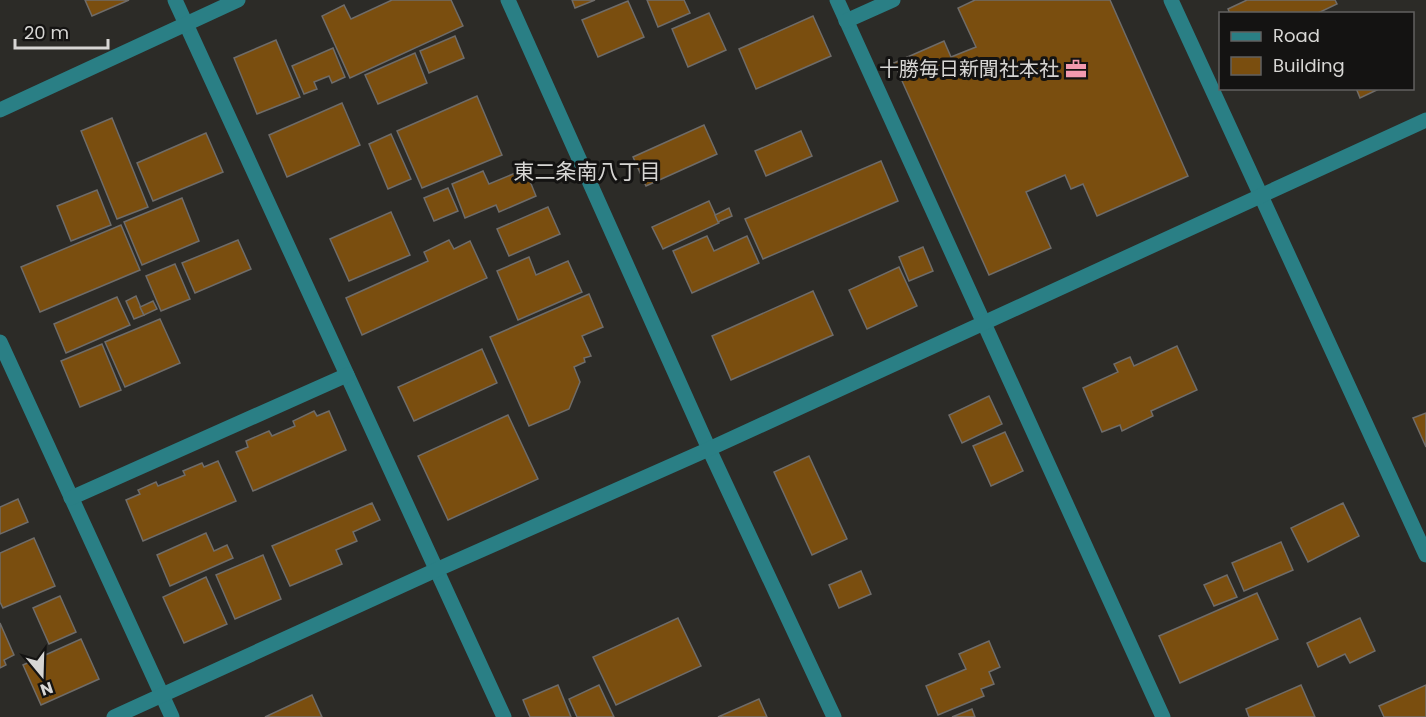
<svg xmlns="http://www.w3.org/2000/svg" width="1426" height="717" font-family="Poppins,'Noto Sans JP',sans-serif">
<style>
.building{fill:#7a4e0f;stroke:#6f6c69;stroke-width:1.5}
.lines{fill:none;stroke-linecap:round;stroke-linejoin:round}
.minor{stroke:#2a7f85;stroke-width:15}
.labels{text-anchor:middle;stroke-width:6;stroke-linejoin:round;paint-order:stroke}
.poi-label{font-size:20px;fill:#d7d6d4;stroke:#141312;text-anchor:end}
.neighbourhood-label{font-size:21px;fill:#d7d6d4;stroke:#141312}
</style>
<rect width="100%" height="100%" fill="#2c2b27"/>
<g class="building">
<path d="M85 0H129L92 16Z"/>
<path d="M392 0H451L463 26 350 78 322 16 344 5 351 19Z"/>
<path d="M572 0H595L575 8Z"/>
<path d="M647 0H684L690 13 658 27Z"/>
<path d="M975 0H1110L1188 176 1097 216 1083 184 1071 189 1065 175 1026 192 1051 248 989 275 894 63 944 41 951 57 976 47 958 8Z"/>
<path d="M1247 0H1335L1337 4 1316 14H1230L1228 9Z"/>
<path d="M628 1 644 37 598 57 582 20Z"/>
<path d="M709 13 726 50 688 67 672 29Z"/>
<path d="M813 16 831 56 756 89 739 49Z"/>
<path d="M455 36 464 58 429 73 420 51Z"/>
<path d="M276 40 300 97 257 114 234 58Z"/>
<path d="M333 48 345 77 332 83 329 76 314 82 317 89 304 94 292 66Z"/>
<path d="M415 53 427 83 378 104 365 75Z"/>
<path d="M1356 88H1381L1360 98Z"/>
<path d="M477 96 502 155 422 188 397 131Z"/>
<path d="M342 103 360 145 287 177 269 135Z"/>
<path d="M112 118 148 207 117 219 81 131Z"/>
<path d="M704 125 717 154 646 186 633 157Z"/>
<path d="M801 131 812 156 766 176 755 151Z"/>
<path d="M206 133 223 172 153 201 137 163Z"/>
<path d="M391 134 411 179 388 189 369 144Z"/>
<path d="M881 161 898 201 763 259 745 219Z"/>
<path d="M525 169 536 196 499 212 496 205 465 218 452 184 483 171 489 184Z"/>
<path d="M448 188 458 211 434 221 424 198Z"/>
<path d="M97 190 111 225 71 241 57 206Z"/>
<path d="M182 198 199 241 142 265 124 222Z"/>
<path d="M709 201 719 223 663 249 652 227Z"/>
<path d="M548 207 560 234 509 256 497 229Z"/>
<path d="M729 208 732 216 718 222 715 215Z"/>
<path d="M391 212 410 255 349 281 330 239Z"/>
<path d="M121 225 140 270 40 312 21 267Z"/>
<path d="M707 236 714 251 747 236 759 263 692 293 673 251Z"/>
<path d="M238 240 251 269 195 293 182 263Z"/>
<path d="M449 240 454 249 470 241 487 278 362 335 346 298 428 261 424 252Z"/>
<path d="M923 247 933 271 909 281 899 257Z"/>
<path d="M529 257 536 275 568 261 582 292 518 320 497 271Z"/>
<path d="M175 264 190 299 161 311 146 276Z"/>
<path d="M899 267 917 306 867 329 849 290Z"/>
<path d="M813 291 833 335 731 380 712 336Z"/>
<path d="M589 294 603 327 582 336 591 356 584 358 585 362 574 367 580 382 569 409 529 426 490 337Z"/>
<path d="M136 296 144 315 134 319 126 301Z"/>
<path d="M117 297 130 325 66 353 54 324Z"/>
<path d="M153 301 157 309 144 315 140 307Z"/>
<path d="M160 319 180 363 125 387 105 342Z"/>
<path d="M102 344 121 390 80 407 61 361Z"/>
<path d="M1177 346 1197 390 1151 411 1153 416 1122 431 1120 425 1102 432 1083 388 1118 372 1114 364 1130 357 1134 366Z"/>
<path d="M482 349 497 383 414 421 398 387Z"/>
<path d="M989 396 1002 424 962 443 949 415Z"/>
<path d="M314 411 317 416 329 411 346 450 253 491 236 452 248 447 246 441 269 431 272 436 295 426 293 421Z"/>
<path d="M1426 413V447L1413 418Z"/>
<path d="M508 415 538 479 448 520 418 456Z"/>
<path d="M1005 432 1023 471 991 486 973 446Z"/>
<path d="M809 456 847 539 812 555 774 472Z"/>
<path d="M218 461 236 501 143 541 126 500 140 494 138 490 156 482 158 486 185 475 183 471 202 463 204 467Z"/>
<path d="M18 499 28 522 0 534V507Z"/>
<path d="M372 503 380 520 353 532 357 541 336 550 342 564 290 586 272 546Z"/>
<path d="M1343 503 1359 536 1308 562 1291 528Z"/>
<path d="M206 533 214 551 227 545 233 558 170 586 157 555Z"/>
<path d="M34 538 55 586 3 608 0 602V553Z"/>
<path d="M1281 542 1293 570 1244 591 1232 563Z"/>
<path d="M263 555 281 599 235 619 216 575Z"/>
<path d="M861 571 871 594 839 608 829 585Z"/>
<path d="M1227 575 1237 597 1214 606 1204 585Z"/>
<path d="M206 577 227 624 184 643 163 597Z"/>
<path d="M1257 593 1278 639 1180 683 1159 636Z"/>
<path d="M60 596 76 632 49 644 33 608Z"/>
<path d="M678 618 701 666 616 705 593 657Z"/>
<path d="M1360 618 1375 651 1350 663 1345 654 1318 667 1307 643Z"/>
<path d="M0 623 14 655 4 660 6 665 0 668Z"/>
<path d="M81 639 99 679 41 705 23 665Z"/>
<path d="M989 641 1000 667 989 672 994 684 981 689 984 696 938 715 926 686 966 669 959 654Z"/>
<path d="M558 685 571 717H530L523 700Z"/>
<path d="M599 685 614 717H577L569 699Z"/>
<path d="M1301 685 1315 717H1249L1246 709Z"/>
<path d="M1426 685V717H1384L1379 706Z"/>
<path d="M312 695 322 717H265Z"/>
<path d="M759 699 767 717H718Z"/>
<path d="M972 709 975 717H952Z"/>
</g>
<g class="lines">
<g class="minor">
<path d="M175 0 504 717"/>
<path d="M508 0 709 449 834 717"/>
<path d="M837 0 1163 717"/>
<path d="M1171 0 1426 555"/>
<path d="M846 21 893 0"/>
<path d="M0 110 238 0"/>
<path d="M0 342 172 717"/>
<path d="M71 498 347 375"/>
<path d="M114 717 436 570 709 449 1426 120"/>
</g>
</g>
<defs>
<symbol id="office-bare" viewBox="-9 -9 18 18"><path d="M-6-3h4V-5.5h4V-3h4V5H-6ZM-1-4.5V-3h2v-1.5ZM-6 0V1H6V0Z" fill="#f29aaf" stroke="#141312" stroke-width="2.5" paint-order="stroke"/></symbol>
</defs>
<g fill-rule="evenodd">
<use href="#office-bare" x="1061" y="54" width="30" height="30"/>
</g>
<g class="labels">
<g class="poi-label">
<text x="1059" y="76">十勝毎日新聞社本社</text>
</g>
<g class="neighbourhood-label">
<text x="587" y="179">東二条南八丁目</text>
</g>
</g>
<rect x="1219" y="12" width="195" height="78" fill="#141312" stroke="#626160" stroke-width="1.5"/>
<rect x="1231" y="32" width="30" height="9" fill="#2a7f85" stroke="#626160" stroke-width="1.5"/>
<text x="1273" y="42" font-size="18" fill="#d7d6d4">Road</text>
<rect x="1231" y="57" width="30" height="18" fill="#7a4e0f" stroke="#626160" stroke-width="1.5"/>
<text x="1273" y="72" font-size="18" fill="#d7d6d4">Building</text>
<g transform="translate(42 675) rotate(161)" stroke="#141312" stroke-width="4.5" paint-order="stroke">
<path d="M0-4.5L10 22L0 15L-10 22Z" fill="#d7d6d4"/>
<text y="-9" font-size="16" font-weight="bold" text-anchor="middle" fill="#d7d6d4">N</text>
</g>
<path d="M15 39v9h93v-9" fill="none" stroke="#d7d6d4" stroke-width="3"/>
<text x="24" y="39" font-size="18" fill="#d7d6d4" stroke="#141312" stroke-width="4.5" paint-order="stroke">20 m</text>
</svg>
